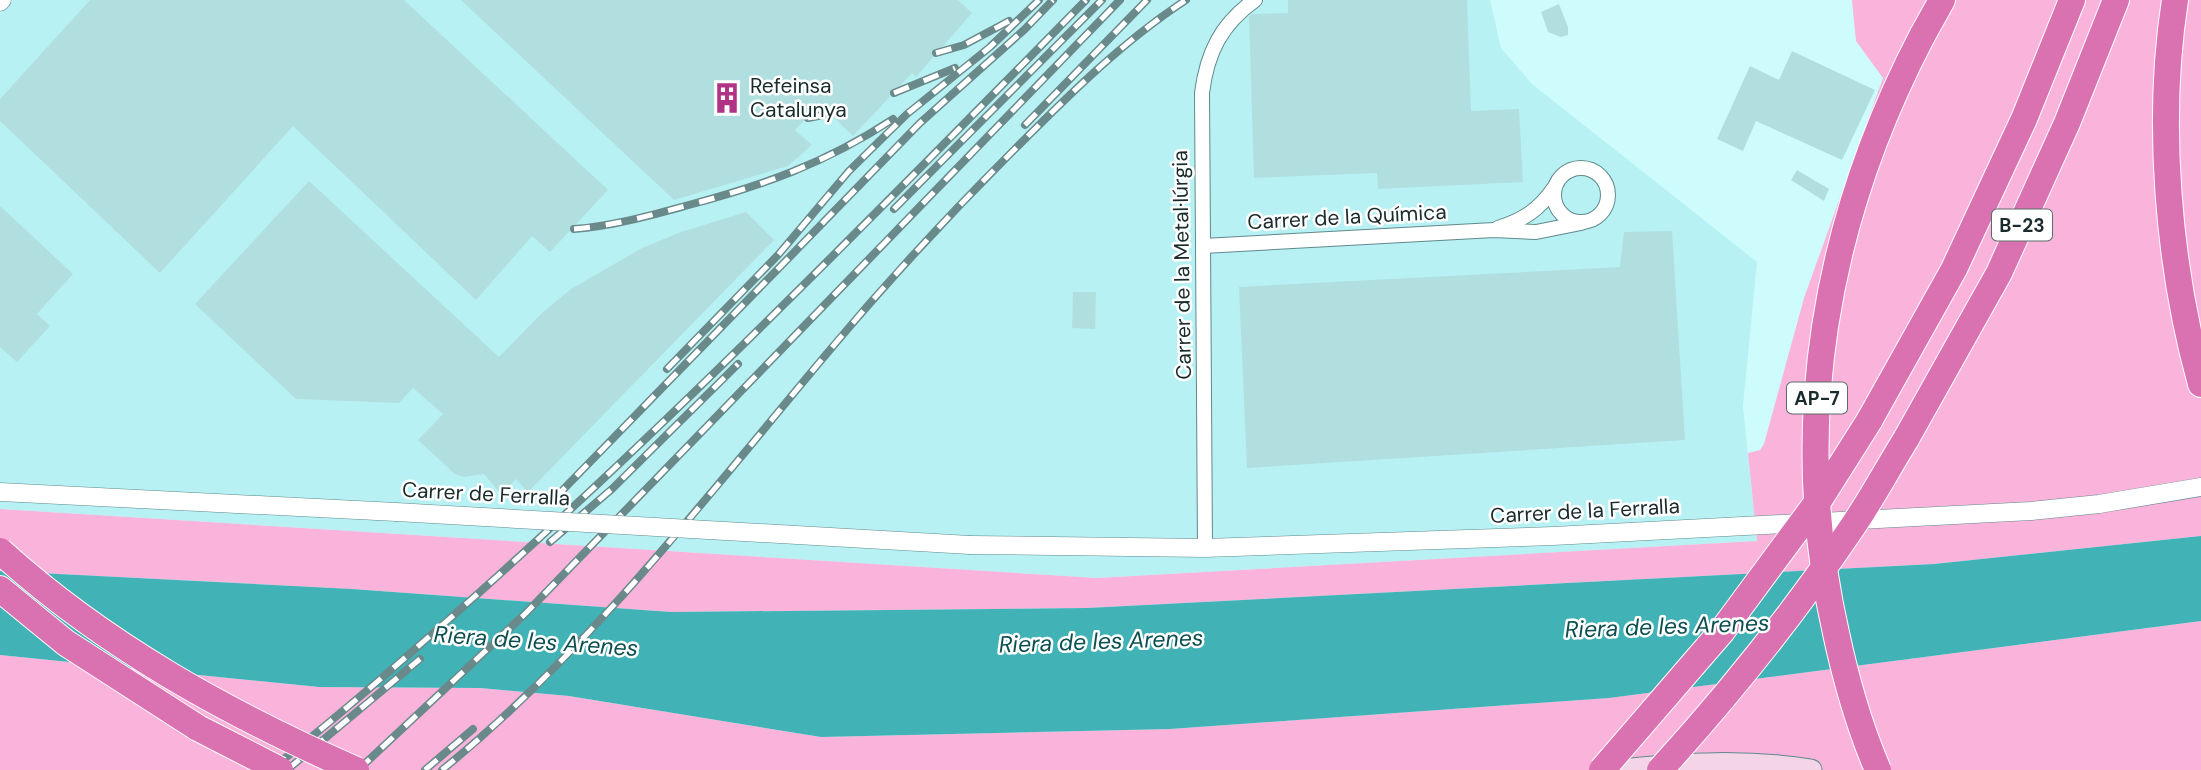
<svg xmlns="http://www.w3.org/2000/svg" width="2201" height="770" font-family="'DM Sans',sans-serif">
<style>
.built{fill:#b8f1f3}
.green{fill:#fab3db}
.water{fill:#41b2b6}
.building{fill:#b1dfe0}
.lines{fill:none;stroke-linecap:round;stroke-linejoin:round}
.minor-casing{stroke:#5f8a8b;stroke-width:16}
.tertiary-casing{stroke:#5f8a8b;stroke-width:19}
.secondary-casing{stroke:#5f8a8b;stroke-width:23}
.motorway-casing{stroke:#fff;stroke-width:28}
.minor{stroke:#fff;stroke-width:14}
.tertiary{stroke:#fff;stroke-width:18}
.secondary{stroke:#f4d5e8;stroke-width:21}
.motorway{stroke:#da72b1;stroke-width:26}
.rail-casing{stroke:#6a898a;stroke-width:8}
.rail{stroke:#fff;stroke-width:5;stroke-dasharray:16;stroke-linecap:butt}
.tertiary-bridge-casing{stroke:#5f8a8b;stroke-width:19;stroke-linecap:butt}
.motorway-bridge-casing{stroke:#fff;stroke-width:28;stroke-linecap:butt}
.tertiary-bridge{stroke:#fff;stroke-width:18}
.motorway-bridge{stroke:#da72b1;stroke-width:26}
.labels{text-anchor:middle;stroke-width:5;stroke-linejoin:round;paint-order:stroke}
.shield{fill:#fff;stroke:#5e6b6b;stroke-width:2}
.shield-label{font-size:19px;font-weight:bold;fill:#192b2c}
.poi-label{font-size:21px;fill:#192b2c;stroke:#fff;text-anchor:start}
.street-label{font-size:21px;fill:#192b2c;stroke:#fff}
.water-label{font-size:23px;font-style:italic;fill:#0c4f51;stroke:#fff}
</style>
<rect width="100%" height="100%" fill="#cefcfd"/>
<path class="built" d="M13 0H1490L1501 48 1532 84 1757 262 1743 406 1757 541 1097 578 0 509V14Z"/>
<g class="green">
<path d="M1852 0H2201V536L1934 564 1087 608 671 612 352 589 0 571V509L1097 578 1757 541 1748 453 1760 450 1764 444 1804 298 1883 78 1856 41Z"/>
<path d="M2201 621V770H0V655L319 687 480 688 569 696 821 737 1170 729 1608 698Z"/>
</g>
<path class="water" d="M2201 536V621L1609 698 1170 729 821 737 569 696 480 688 319 687 0 655V571L352 589 671 612 1087 608 1934 564Z"/>
<g class="building">
<path d="M90 0H404L608 190 550 252 532 236 476 300 293 126 160 273 0 121V99Z"/>
<path d="M461 0H958L972 13 916 77 912 73 853 136 820 104 795 130 812 145 788 166 674 200Z"/>
<path d="M1288 0H1467L1471 111 1519 109 1523 182 1378 189 1377 173 1254 178 1249 17 1252 14 1288 13Z"/>
<path d="M1559 4 1568 27V35L1561 37 1548 32 1541 12Z"/>
<path d="M1792 51 1875 90 1842 160 1756 121 1743 151 1717 139 1750 66 1779 80Z"/>
<path d="M1797 170 1829 189 1824 201 1791 180Z"/>
<path d="M309 181 499 357 543 312 571 289 642 248 681 232 746 212 774 240 528 492 516 479 501 494 484 474 464 477 455 474 418 440 443 414 413 388 399 403 296 399 195 304Z"/>
<path d="M0 206 73 274 37 314 50 326 17 362 0 347Z"/>
<path d="M1672 231 1685 440 1247 468 1239 287 1620 267 1624 232Z"/>
<path d="M1073 292H1096L1095 329 1072 328Z"/>
</g>
<g class="lines">
<defs>
<g id="minor">
<circle cx="1581" cy="195" r="27"/>
<path d="M1498 228C1523 220 1539 210 1554 188"/>
<path d="M1203 246 1494 230 1536 232 1581 223"/>
<path d="M1205 548 1202 93C1207 53 1221 24 1255 0"/>
</g>
<g id="tertiary">
<path d="M0 2 2 0"/>
<path d="M0 492 396 512"/>
<path d="M970 545 1205 548 1553 536 2031 511 2099 504 2201 487"/>
</g>
<path id="secondary" d="M1621 770C1685 763 1747 760 1811 770"/>
<g id="motorway">
<path d="M2175 0C2156 121 2168 266 2201 384"/>
<path d="M1922 36 1942 0"/>
<path d="M1869 421 1954 269 2024 119 2072 0"/>
<path d="M1906 439 1999 273 2067 123 2116 0"/>
<path d="M0 589 66 643 198 728"/>
</g>
</defs>
<use href="#minor" class="minor-casing"/>
<use href="#tertiary" class="tertiary-casing"/>
<use href="#secondary" class="secondary-casing"/>
<use href="#motorway" class="motorway-casing"/>
<use href="#minor" class="minor"/>
<use href="#tertiary" class="tertiary"/>
<use href="#secondary" class="secondary"/>
<use href="#motorway" class="motorway"/>
<defs>
<g id="rail">
<path d="M936 53 964 45 1009 21"/>
<path d="M894 93 955 68"/>
<path d="M808 118 828 114"/>
<path d="M1025 125 1147 0"/>
<path d="M894 209 1102 0"/>
<path d="M574 229C612 226 648 216 685 206 762 186 826 163 893 119"/>
<path d="M667 369 778 255 849 171 907 114 990 47 1039 0"/>
<path d="M554 499 920 123 1025 29 1053 0"/>
<path d="M550 542 612 489 738 364"/>
<path d="M270 770C343 713 412 652 481 591 691 403 888 201 1086 0"/>
<path d="M287 770 420 659"/>
<path d="M358 770 526 613 1120 0"/>
<path d="M425 770 473 729"/>
<path d="M442 770C590 650 707 496 829 351 886 283 945 219 1008 156 1064 100 1119 44 1186 0"/>
</g>
</defs>
<use href="#rail" class="rail-casing"/>
<use href="#rail" class="rail"/>
<defs>
<path id="tertiary-bridge" d="M396 512 970 545"/>
<g id="motorway-bridge">
<path d="M0 551C105 646 227 713 356 770"/>
<path d="M198 728 280 770"/>
<path d="M1602 770 1722 631 1821 497 1869 421"/>
<path d="M1660 770C1730 693 1795 612 1853 526 1872 498 1888 468 1906 439"/>
<path d="M1878 770C1859 726 1846 680 1836 633 1789 426 1825 222 1922 36"/>
</g>
</defs>
<use href="#tertiary-bridge" class="tertiary-bridge-casing"/>
<use href="#motorway-bridge" class="motorway-bridge-casing"/>
<use href="#tertiary-bridge" class="tertiary-bridge"/>
<use href="#motorway-bridge" class="motorway-bridge"/>
</g>
<defs>
<symbol id="building-bare" viewBox="-9 -9 18 18"><path d="M-4-6H4V6H1V3H-1V6H-4ZM-2.5-4.3h1.7v1.8h-1.7ZM.8-4.3h1.7v1.8H.8ZM-2.5-1h1.7V.8h-1.7ZM.8-1h1.7V.8H.8Z" fill="#b03485" stroke="#fff" stroke-width="2.5" paint-order="stroke"/></symbol>
</defs>
<g fill-rule="evenodd">
<use href="#building-bare" x="705" y="76" width="44" height="44"/>
</g>
<g class="labels">
<g class="shield">
<rect x="1992" y="209.5" width="60" height="31" rx="5"/>
<rect x="1787" y="382.5" width="60" height="31" rx="5"/>
</g>
<g class="shield-label">
<text x="2022" y="232">B-23</text>
<text x="1817" y="405">AP-7</text>
</g>
<g class="poi-label">
<text x="750" y="93">Refeinsa<tspan x="750" dy="24">Catalunya</tspan></text>
</g>
<g class="street-label">
<text transform="translate(1347 217) rotate(-3)" y="7">Carrer de la Química</text>
<text transform="translate(1182 265) rotate(-91)" y="7">Carrer de la Metal·lúrgia</text>
<text transform="translate(486 494) rotate(3)" y="7">Carrer de Ferralla</text>
<text transform="translate(1585 511) rotate(-3)" y="7">Carrer de la Ferralla</text>
</g>
<g class="water-label">
<text transform="translate(1667 626) rotate(-2)" y="8">Riera de les Arenes</text>
<text transform="translate(536 641) rotate(4)" y="8">Riera de les Arenes</text>
<text transform="translate(1101 641) rotate(-2)" y="8">Riera de les Arenes</text>
</g>
</g>
</svg>
